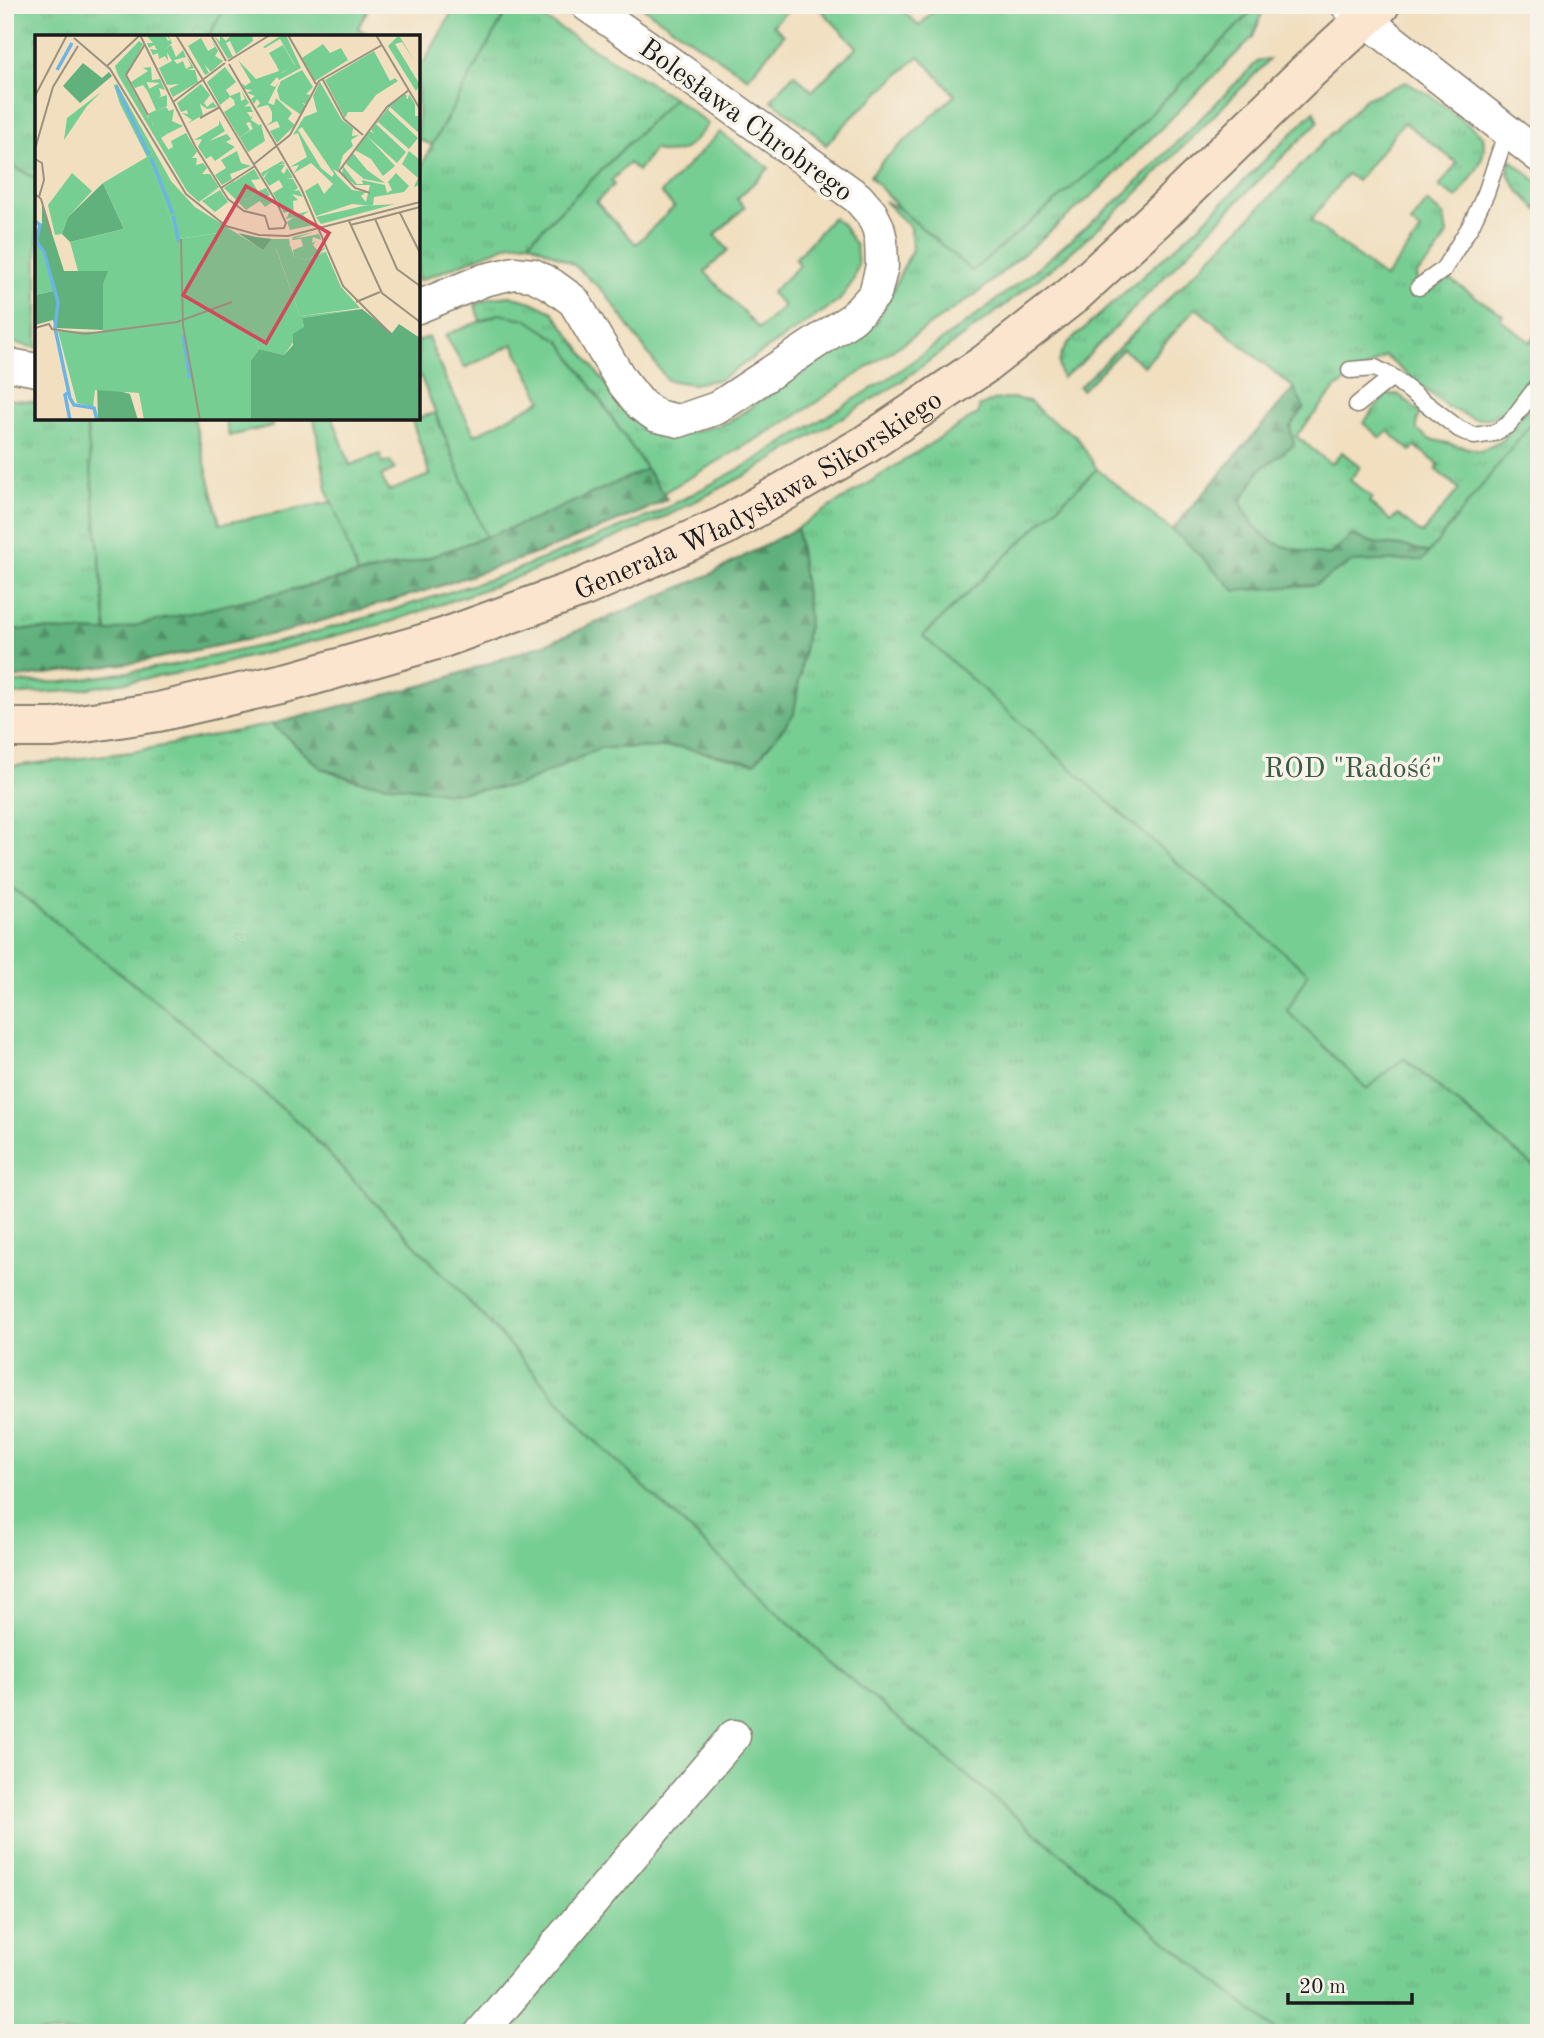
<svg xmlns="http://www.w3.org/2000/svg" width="1544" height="2038" font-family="'Old Standard TT',serif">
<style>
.grass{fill:url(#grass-tufts);stroke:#4a7558;stroke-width:2}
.forest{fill:url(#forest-firs);stroke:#3e664c;stroke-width:2}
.garden{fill:#77ce93;stroke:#4a7558;stroke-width:2}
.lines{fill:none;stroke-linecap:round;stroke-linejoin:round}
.lane-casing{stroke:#867e6e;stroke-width:19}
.street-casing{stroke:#867e6e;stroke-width:35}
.secondary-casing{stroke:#867e6e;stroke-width:42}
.lane{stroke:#fff;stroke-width:16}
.street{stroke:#fff;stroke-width:32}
.secondary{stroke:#fbe5cf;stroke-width:38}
.labels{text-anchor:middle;stroke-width:7;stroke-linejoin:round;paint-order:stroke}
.street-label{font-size:28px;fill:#1c1c1c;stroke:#f7f3e8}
.park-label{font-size:28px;fill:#3c5a46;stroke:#f7f3e8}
.inset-river{fill:none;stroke:#6bb4e3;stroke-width:3.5}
.inset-road{fill:none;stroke:#9c917e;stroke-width:2}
.view{fill:#d1495b;fill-opacity:0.15;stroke:#d1495b;stroke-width:3.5}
.inset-edge{fill:none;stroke:#1c1c1c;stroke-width:3.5}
</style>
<defs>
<pattern id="grass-tufts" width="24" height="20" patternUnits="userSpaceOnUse" patternTransform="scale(1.75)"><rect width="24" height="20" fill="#77ce93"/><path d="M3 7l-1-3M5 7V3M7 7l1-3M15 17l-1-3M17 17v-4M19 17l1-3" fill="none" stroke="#66b07e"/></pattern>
<pattern id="forest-firs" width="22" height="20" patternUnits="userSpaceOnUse" patternTransform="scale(1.75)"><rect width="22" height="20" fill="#61b17d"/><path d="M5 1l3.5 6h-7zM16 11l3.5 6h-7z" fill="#4f8f66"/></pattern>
</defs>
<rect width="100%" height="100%" fill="#f7f3e8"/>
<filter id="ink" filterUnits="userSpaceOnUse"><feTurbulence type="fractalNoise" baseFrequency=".0143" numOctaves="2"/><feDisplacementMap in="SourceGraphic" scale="14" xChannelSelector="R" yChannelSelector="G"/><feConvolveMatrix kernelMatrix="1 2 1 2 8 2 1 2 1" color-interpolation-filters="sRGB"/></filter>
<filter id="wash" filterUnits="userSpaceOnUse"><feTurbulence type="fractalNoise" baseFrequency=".00686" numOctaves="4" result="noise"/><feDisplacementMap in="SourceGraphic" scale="28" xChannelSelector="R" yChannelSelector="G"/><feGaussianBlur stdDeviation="1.57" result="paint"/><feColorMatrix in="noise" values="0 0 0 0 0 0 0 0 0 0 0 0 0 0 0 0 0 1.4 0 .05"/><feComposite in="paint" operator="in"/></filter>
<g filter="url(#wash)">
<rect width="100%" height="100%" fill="#f1dfc0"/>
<g class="grass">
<path d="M5 5H226L208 37H37V179L5 162Z"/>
<path d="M510 5H522L674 98 529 242 511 244 418 281V174L432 145Z"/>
<path d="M1258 5H1265L1253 37 1103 186 979 292 793 418 663 493 561 342 499 314 480 321 475 305 491 298 510 296 532 302 553 312 601 378 646 431 690 433 728 422 876 324 912 250 911 228 884 201 900 209 1107 158Z"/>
<path d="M1259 60H1269L1132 198 1063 259 999 310 896 385 752 472 659 520 505 582 390 622 192 671 71 691 5 695V683L64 682 173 665 291 639 389 611 503 575 657 513 747 465 889 378 970 320 1034 271 1125 194Z"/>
<path d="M1406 82 1431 96 1483 136C1488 161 1471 178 1457 198L1439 187 1457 163 1404 122 1357 181 1347 174 1311 220 1385 278 1421 231 1411 223 1427 202 1444 216 1447 234 1436 254 1416 275 1419 295 1449 279 1503 315 1500 319 1530 342 1539 331V373L1523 400 1514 409 1489 418 1474 419 1447 407 1385 356 1336 388 1296 436 1331 464 1342 452 1360 467 1350 480 1372 498 1369 502 1391 521 1398 515 1422 534 1459 489 1436 470 1439 465 1415 446 1411 451 1388 431 1381 438 1363 423 1386 395 1398 394 1421 413 1417 421V430L1430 439 1481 451 1502 441 1539 393V414L1423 560 1353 562 1187 543 1172 530 1294 388 1196 308 1144 366 1123 349 1082 390 1079 387 1240 228 1366 98Z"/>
<path d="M1314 111 1318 122 1243 196 1080 364 1062 378C1056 365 1060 355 1067 344L1198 227Z"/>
<path d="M1510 159 1539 183V211L1518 190 1508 173Z"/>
<path d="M1011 398 1029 401 1045 416 1076 436 1097 469 923 636 1309 973 1367 1088 1403 1058 1539 1171V2033H1279L1144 1923 837 1668 591 1437 495 1329 300 1124 172 1014 5 882V767L132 752 272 724 321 768 358 781 518 786 600 748 680 747 755 763 809 618 797 528 979 413V407L994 400Z"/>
<path d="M5 399 37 402V418H86L107 632H5Z"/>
<path d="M435 413 486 537 420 561 358 574 328 494 314 418H333L350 465 380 454 383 463 390 461 395 469 381 476 389 491 430 475 412 420Z"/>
<path d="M225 418H270L272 426 229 436Z"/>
</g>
<g class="forest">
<path d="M1294 388 1304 408 1290 427 1294 444 1260 470 1241 502C1261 549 1284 546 1328 556L1352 535 1374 543 1410 547 1429 553 1423 560 1353 562 1315 585 1235 591 1172 530Z"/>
<path d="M646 469 667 499 643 511 541 552 428 590 283 632 144 661 24 677H5V629L107 632 419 561 537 518Z"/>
<path d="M797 528 809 618 794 714 755 763 680 747 600 748 518 786 451 793 358 781 321 768 272 724 432 683 553 641 709 575Z"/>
</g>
<g class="garden">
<path d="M226 5H370L358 28 372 37H208Z"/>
<path d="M456 5H510L432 145 418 139V62L423 64Z"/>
<path d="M639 5H793L773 25 784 35 748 78Z"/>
<path d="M816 5H897L919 26 939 5H1111L1117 10 1121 5H1258L1107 158 972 271 900 209 870 176 883 161 955 95 919 56 848 121 826 145 812 131 771 100 794 74 812 91 857 47Z"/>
<path d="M674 98 708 124C693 143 680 161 654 149L638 171 629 163 611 181 614 185 596 202 636 244 674 207 661 193 720 132 769 168 737 199 745 207 715 235 728 250 705 272 759 329 784 306 771 293 800 265 795 259 833 217 842 224 856 246 858 265 853 281 839 301 721 379 692 384 667 380 605 293 573 264 529 242Z"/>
<path d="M5 162 37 179V348L5 341Z"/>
<path d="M499 314 526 319 561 342 646 469 537 518 486 537 418 370V341L428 337 445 378 475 435 542 400 513 344 465 368 445 335Z"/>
<path d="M1539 414V1171L1404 1058 1367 1089 1287 1011 1308 973 1178 864 923 636 1097 469 1187 543 1235 591 1315 585 1353 562 1423 560Z"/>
<path d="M86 418H194L220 524 332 502 358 574 107 632Z"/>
<path d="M5 882 172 1014 300 1124 495 1329 591 1437 837 1668 1144 1923 1279 2033H5Z"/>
</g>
</g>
<g filter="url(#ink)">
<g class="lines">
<defs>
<g id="lane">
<path d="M1419 287 1443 270 1471 225 1486 193 1507 131"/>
<path d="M1350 370 1375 368 1392 377 1459 429 1474 436 1494 433 1508 425 1539 384"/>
<path d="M1357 405 1392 377"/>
</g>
<g id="street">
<path d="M1347 5 1539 156"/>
<path d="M418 307 484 280 514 273 533 275 552 285 574 301 621 380 641 405 657 416 679 421 717 408 853 318 875 294 882 266 881 240 878 227 871 213 858 198 645 45 587 5"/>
<path d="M5 364 37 370"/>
<path d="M481 2033 734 1736"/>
</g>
<g id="secondary">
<path id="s1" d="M5 728H53L158 712 297 680 443 638 584 587 724 526 865 445 985 364 1073 295 1160 215 1305 74 1380 5"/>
</g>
</defs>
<use href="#lane" class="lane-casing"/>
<use href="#street" class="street-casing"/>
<use href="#secondary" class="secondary-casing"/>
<use href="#lane" class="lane"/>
<use href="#street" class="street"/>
<use href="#secondary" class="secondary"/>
</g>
</g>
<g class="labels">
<g class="street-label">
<text transform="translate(747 119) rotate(36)" y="10">Bolesława Chrobrego</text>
<text dy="10" stroke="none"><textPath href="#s1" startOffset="796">Generała Władysława Sikorskiego</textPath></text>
</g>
<g class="park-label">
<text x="1353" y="777">ROD "Radość"</text>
</g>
</g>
<g transform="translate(35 35)">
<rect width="385" height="385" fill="#f1dfc0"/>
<path d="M111 0H130L133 6 135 5 132 1 133 0 137 8 131 13 136 10 141 22 148 15 151 22 139 25 142 29 148 26 151 34 156 31 152 22 159 33 153 35H160L163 47 138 62 134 54 144 49 132 50 124 33 137 26 132 17 133 26 130 21 124 24 123 18 118 20 115 14 122 15 119 10 114 13 112 8H118ZM185 0 191 6 196 0H217L218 6 201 19 195 6 191 8 198 22 193 24 179 1 185 7ZM247 0H251L266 33 244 45 242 42 235 50 240 52 243 48 233 68 239 70 241 63 257 78 253 84 260 90 242 108 235 96 245 92 242 86 231 91 237 86V77L233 70 221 73 225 68 222 64 219 69 216 64 220 61 212 58 217 55 209 54 207 48 210 51 216 47 203 25 221 44 244 36 241 30 247 38 260 30 245 4 230 13 228 12ZM175 2 183 16 180 21 188 26 176 37 169 29 174 38 170 40 153 11 166 3 173 16 180 12ZM362 2H365L380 27 367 7 360 9 385 50 381 56 353 11ZM104 6 108 9 91 42 114 84 113 79 121 75 113 57 108 50 100 53 111 46 119 64 132 60V71L116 79 118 91H127L132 99 126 103 165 164 184 153 164 167 152 156 83 40 80 31ZM288 9 295 18 306 13 313 25 280 46 267 23ZM190 32 201 47 191 55 195 61 205 57 206 66 210 64 206 55 214 68 209 72 215 71 218 77H212L216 83 219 77 216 85 224 90 218 95 215 87 211 88 215 95 205 102 212 115 189 77 200 70 199 65 195 62 185 70 172 47ZM267 35 278 52 271 59 275 60 271 69 267 68 271 71 266 80 245 65 242 55 246 46ZM285 47 307 85 318 93 317 101 324 100 316 105 318 111 308 120 303 137 298 134 302 140 317 155 331 157 326 161 331 167 335 150H320L307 139 308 131 322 149H328L327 145 350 150 352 158 357 155 353 147 361 138 374 151 369 157 339 162 338 171 317 169 281 181 270 156 283 148 289 159 298 149 276 128 259 138 264 130 255 132 272 122 263 98 258 100 269 82 282 77 278 61ZM267 92 299 139 297 142 286 133 263 95ZM82 49 136 146 160 172 228 215 237 204H254L255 210 241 214 265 281 327 274 267 283 269 292 249 320 224 314 183 198 143 204 113 123 68 148 112 122 85 69 79 50ZM166 49 175 60 169 68 172 72 178 67 182 72 172 74 165 69 168 80 152 89 157 85 147 78 153 79 152 75 146 77 142 68ZM66 57 52 71 29 105 32 83ZM370 59 372 61 371 63 373 64 374 59 380 69V81H385V99L355 72 353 75 383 103 374 114 343 87 341 89 371 117 362 128 332 101 360 131 348 141 336 124 320 115 318 118 332 135 350 148 329 144 311 129 316 119 334 96 339 98 336 95 356 69ZM374 116 385 125V150L379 152 383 143 367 129ZM219 134 225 144 216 145 223 156 231 153 210 165 199 147ZM37 138 57 156 33 182 27 199 20 200 13 170ZM360 169 286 189 281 182 328 171ZM278 197 259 204 284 199 286 205 278 202 277 208 281 206 278 210 283 216 289 213 287 206 290 214 284 218 292 216 270 225 259 221 258 215 268 211 266 204 257 205 258 202Z" fill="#77ce93" fill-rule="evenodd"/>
<path d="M48 28 67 43 74 37 77 41 45 68 28 51ZM68 148 89 194 35 207 27 199 33 182ZM7 167 29 236H74L68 295 20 293 18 285 0 290V260L18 256 9 217 1 206 7 188ZM203 198 221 202 237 204 228 215ZM327 274 357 298 364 289 385 303V385H216V325L224 314 249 320 258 310V299L269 292 267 283ZM62 350 95 359 103 385H63Z" fill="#61b17d"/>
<path d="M339 16 355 46 360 43 363 46 341 60 328 77H313L310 83 290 45Z" fill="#77ce93"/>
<path d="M248 10 260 31 246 38 234 18ZM116 32 117 45 125 44 130 55 124 53 126 61 119 65 114 54 125 48 111 47 100 53 96 47 113 36 108 33ZM131 72 134 76 139 74 137 86 148 91 132 99 127 92 119 93 115 79ZM184 85 190 96 174 106 192 99 196 104 191 107 200 112 180 126 176 121 171 124 163 112 167 104 159 105 184 90ZM226 89 230 106 213 117 205 102ZM151 98 162 117 157 123H162L161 130 168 128 172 133 167 139H175L184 152 165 165 133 115 138 112 136 106ZM202 116 206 128 216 131 195 139 197 144 187 150 180 140 191 133 186 125ZM113 122 143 204 184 198 189 210 224 314 216 325V385H109L104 358 60 355 58 372 42 368 23 296 68 297V249L73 236H43L35 207 89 194 68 148ZM247 126 250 129 243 130H250L246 136 249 139 252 133 258 143H251L258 144 263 153 259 156 264 155 268 162 257 159 263 165 258 166 259 180 274 176 268 180 279 190 255 195 252 187 259 182 251 184 255 176 249 178 238 158 248 152 244 145 234 151 229 143 234 135 228 142 226 138ZM199 146 210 165 231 153 235 160 230 164 239 166 230 172 225 166 211 175 189 153ZM185 155 193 167 180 177 167 166ZM0 193 19 256 0 260ZM255 210 259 221 270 225 291 217 306 252 325 273 265 281 241 213Z" fill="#77ce93"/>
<path class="inset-river" d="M22 35 37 8M81 51 114 120M116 123 138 179M138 181 144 207M0 186 5 190 1 206 9 217 23 267 20 293 35 363 39 370 59 373 62 385M148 300 155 343M34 357 30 360 35 385"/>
<path class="inset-road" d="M176 0 191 26M253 0 281 49M341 0 385 74M39 3 75 34 151 159 191 191 224 200 253 201 385 167M110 9 91 40 113 80M193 26 235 0M194 29 266 153 308 251 355 298M72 31 105 0 160 111 193 164 209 176 230 181 234 194 249 193 251 188 242 168 141 0M287 43 309 84 328 100M0 61 32 0M138 67 190 28M165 83 185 72M0 114 18 52 43 11M0 124 7 128 9 145 4 162M219 129 255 100 284 46 347 10M186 153 220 131M335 158 320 153 304 136 352 72 374 55M0 159 6 164 16 198M385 172 340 184 362 234 385 251M365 178 385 218M314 186 347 258 385 287M315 190 340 184M146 204 148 291 165 385M321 267 345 257M0 293 14 289 17 294 50 299 142 287 197 267"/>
<path class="view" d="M211 151 294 198 231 308 148 260Z"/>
<rect width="385" height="385" class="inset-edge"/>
</g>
<rect width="1544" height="2038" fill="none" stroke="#f7f3e8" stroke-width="28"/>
<path d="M1288 1993v10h124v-10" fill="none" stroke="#1c1c1c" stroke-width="3.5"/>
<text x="1299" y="1993" font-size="21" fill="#1c1c1c" stroke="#f7f3e8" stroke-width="5" paint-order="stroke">20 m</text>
</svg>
